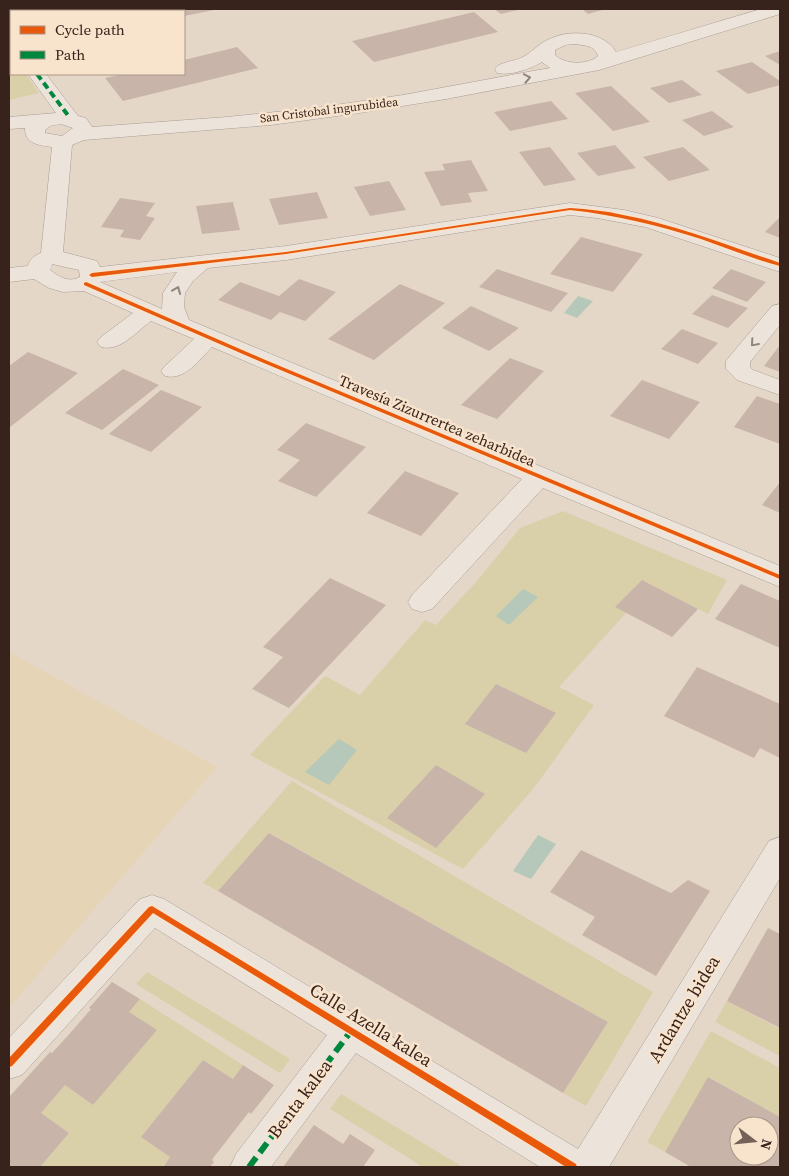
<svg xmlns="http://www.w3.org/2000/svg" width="789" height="1176" font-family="'Source Serif 4',serif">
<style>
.farmland{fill:#e6d4b7}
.green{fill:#d9d0a9}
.water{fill:#b5c8b9}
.building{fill:#c9b4a9;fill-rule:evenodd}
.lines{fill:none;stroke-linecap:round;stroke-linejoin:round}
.minor-casing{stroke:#a99c92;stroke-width:1}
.minor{fill:#ece4db;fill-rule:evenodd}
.quiet-far1{stroke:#00873e;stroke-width:4;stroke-dasharray:7 4;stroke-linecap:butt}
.quiet{stroke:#00873e;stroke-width:6;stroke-dasharray:12 6;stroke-linecap:butt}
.cycleway-casing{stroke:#f8e3cd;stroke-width:3}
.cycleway{fill:#e8590c;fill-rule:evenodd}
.oneway{stroke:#92847b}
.labels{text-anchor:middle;stroke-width:5;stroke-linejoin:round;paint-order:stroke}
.far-street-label{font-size:12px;fill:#37231b;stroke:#f8e3cd}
.street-label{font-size:15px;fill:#37231b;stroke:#f8e3cd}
.near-street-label{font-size:18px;fill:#37231b;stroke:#f8e3cd}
</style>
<rect width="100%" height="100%" fill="#e5d7c8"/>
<path class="farmland" d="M9 652 217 767 9 1008Z"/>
<g class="green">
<path d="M9 50 11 53V74H26L39 93 9 100Z"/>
<path d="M563 511 727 580 708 614 642 580 616 607 626 613 559 687 594 705 534 788 463 869 250 755 325 676 360 695 425 620 436 625 477 581 520 528Z"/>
<path d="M292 781 653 992 586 1106 563 1093 608 1022 270 833 218 891 203 883Z"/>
<path d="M147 972 290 1059 280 1073 136 984Z"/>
<path d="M140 999 243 1065 233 1079 203 1060 141 1137 170 1157 162 1167H40L69 1133 41 1113 65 1085 93 1105 129 1012Z"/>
<path d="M727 1001 780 1029V1056L715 1022Z"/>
<path d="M711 1031 780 1068V1117L709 1077 665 1152 647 1142Z"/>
<path d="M341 1094 463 1167H423L330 1109Z"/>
</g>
<g class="water">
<path d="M578 296 593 301 577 318 564 313Z"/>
<path d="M523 589 538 597 509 625 496 616Z"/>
<path d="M339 739 357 750 329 785 305 772Z"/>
<path d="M538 835 556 844 531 879 513 871Z"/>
</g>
<g class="building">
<path d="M32 9H84L86 11H34Z"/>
<path d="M164 9H214V10L184 16V11H166Z"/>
<path d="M494 9H522L501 14Z"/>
<path d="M582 9H606L588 14Z"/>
<path d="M474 12 498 32 374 62 352 41Z"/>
<path d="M237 47 258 68 123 101 105 78 123 74H184V60Z"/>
<path d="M780 51V65L765 56Z"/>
<path d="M752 62 780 81V85L748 94 716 71Z"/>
<path d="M682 80 702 95 669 103 650 88Z"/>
<path d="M611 86 650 122 613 131 575 93Z"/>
<path d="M551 101 568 119 510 131 494 112Z"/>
<path d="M712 111 734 127 704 136 682 120Z"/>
<path d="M615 145 636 168 598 176 577 153Z"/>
<path d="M550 147 576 180 544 186 519 152Z"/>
<path d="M683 147 710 170 669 181 643 157Z"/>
<path d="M471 160 488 191 468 193 472 202 441 206 424 172 445 170 442 164Z"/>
<path d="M389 181 406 210 370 216 354 187Z"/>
<path d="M317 192 328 218 279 225 269 199Z"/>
<path d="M120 198 155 203 146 216 155 218 140 240 120 237 124 230 101 227Z"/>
<path d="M233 202 240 230 202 234 196 206Z"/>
<path d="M780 217V238L765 232Z"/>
<path d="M581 237 643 254 613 292 550 274Z"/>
<path d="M497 269 568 293 551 312 479 287Z"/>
<path d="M731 269 766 282 747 302 712 288Z"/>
<path d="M299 279 336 292 305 321 280 312 271 320 218 300 240 282 279 296Z"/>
<path d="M400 284 445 303 374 360 328 339Z"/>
<path d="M712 295 748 308 728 328 692 314Z"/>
<path d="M471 306 519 328 489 351 442 328Z"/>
<path d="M682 329 718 343 698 364 661 349Z"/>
<path d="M780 345V372L764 366Z"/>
<path d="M28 352 78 373 9 428V366Z"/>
<path d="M510 358 544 371 497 419 461 405Z"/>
<path d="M123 369 159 385 102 430 65 413Z"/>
<path d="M642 380 700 402 669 439 610 416Z"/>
<path d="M161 390 202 407 151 452 109 434Z"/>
<path d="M757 396 780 404V444L734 427Z"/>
<path d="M306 423 366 447 316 497 278 481 300 460 277 450Z"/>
<path d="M405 471 459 493 421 536 367 513Z"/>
<path d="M780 482V513L762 505Z"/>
<path d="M330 578 386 605 289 708 252 689 283 657 263 647Z"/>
<path d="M642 580 698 609 672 637 615 607Z"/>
<path d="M741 584 780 601V648L715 619Z"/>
<path d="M697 667 780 704V758L760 748 754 758 664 716Z"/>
<path d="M496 684 556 713 526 753 465 724Z"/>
<path d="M436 765 485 794 436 848 387 818Z"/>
<path d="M269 833 608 1022 563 1093 218 891Z"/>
<path d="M581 850 671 893 688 880 710 891 656 976 582 935 595 917 550 892Z"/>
<path d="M768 928 780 934V1028L727 1001Z"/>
<path d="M112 982 140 999 129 1012 157 1030 93 1105 65 1085 41 1113 69 1133 40 1167H9V1097L50 1052 52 1053 72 1031 91 1009 89 1008Z"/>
<path d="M203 1060 233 1079 243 1065 274 1085 251 1114 249 1112 214 1157 212 1160 214 1162 210 1167H163L170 1157 141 1137Z"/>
<path d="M708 1077 780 1117V1167H691L665 1152ZM739 1126H769V1156H739Z"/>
<path d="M314 1125 343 1144 350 1134 375 1150 363 1167H283Z"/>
</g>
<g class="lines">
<defs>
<g id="minor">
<path d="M761 9H780V14L599 70 446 99 359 113 271 125 84 140 72 145 63 252 97 261 100 267 286 246 570 203 624 210 658 218 780 258V272L645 227 597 218 570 215 286 260 208 268 193 281 185 293 184 307 189 320 780 566V587L543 488 432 609 422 612 412 609 408 602 412 595 522 479 212 347C199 360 185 381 165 376L161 371 165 366 194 339 151 321C136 332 120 352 101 347L97 342 101 337 133 313 84 291 63 292 49 288 34 279 9 282V268L28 266C29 260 35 255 41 253L52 147C38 145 25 144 25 128L9 129V117L56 113 28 74H46L78 116 86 118 92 127 227 117 315 108 403 95 533 71 550 68 542 62C530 69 511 76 497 73L495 69C500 61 514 62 523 57 534 51 540 42 552 38 572 29 605 32 616 52ZM573 44C583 45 595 45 598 56 588 65 565 65 555 55V50L565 45ZM61 124 73 128 62 136 45 133V130L50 126ZM52 264 79 270 80 277C69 283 59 277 50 270ZM177 272 163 293 162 309 100 282Z"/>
<rect x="9" y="31" width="2" height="13"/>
<path d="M780 304V325L750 362V367L753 370 780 380V395L737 380 726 369V361L730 356 772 306Z"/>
<path d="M780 837V878L609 1167H540L356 1053 271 1167H230L236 1154 327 1035 155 928 22 1075 9 1079V1038L140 899 152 895 164 899 578 1149 769 841Z"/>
</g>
</defs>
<use href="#minor" class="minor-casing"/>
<use href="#minor" class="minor"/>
<g class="quiet-far1">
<path d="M9 36 11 39"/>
<path d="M37 74 70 118"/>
</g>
<path class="quiet" d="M249 1167 351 1031"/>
<defs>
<g id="cycleway">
<path d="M570 208C588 209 606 211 623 215 677 225 729 246 780 263V266C753 259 727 248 701 239 657 225 616 215 570 210L286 254 92 277 89 275 92 273 286 252Z"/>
<path d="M86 282 263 359 780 575V579L259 361 84 285V283Z"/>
<path d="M152 906 576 1164 577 1167H566L153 913 12 1066 9 1067V1058L149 907Z"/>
</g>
</defs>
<use href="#cycleway" class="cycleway-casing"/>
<use href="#cycleway" class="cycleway"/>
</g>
<defs><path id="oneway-chevron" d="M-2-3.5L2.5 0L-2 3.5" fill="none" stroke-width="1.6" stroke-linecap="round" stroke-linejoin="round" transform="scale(1.25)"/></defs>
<g class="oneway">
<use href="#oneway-chevron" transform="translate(527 78) rotate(-11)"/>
<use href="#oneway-chevron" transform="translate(177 290) rotate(-68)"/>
<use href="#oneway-chevron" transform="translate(754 343) rotate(131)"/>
</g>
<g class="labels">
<g class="far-street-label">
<text transform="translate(329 110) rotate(-7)" y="4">San Cristobal ingurubidea</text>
</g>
<g class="street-label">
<text transform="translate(437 421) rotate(23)" y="5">Travesía Zizurrertea zeharbidea</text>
</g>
<g class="near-street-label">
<text transform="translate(684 1009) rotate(-59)" y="6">Ardantze bidea</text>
<text transform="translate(371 1025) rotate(32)" y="6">Calle Azella kalea</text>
<text transform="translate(300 1099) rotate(-53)" y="6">Benta kalea</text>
</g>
</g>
<rect width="789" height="1176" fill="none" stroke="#37231b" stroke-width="20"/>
<rect x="10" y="10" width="175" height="65" fill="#f8e3cd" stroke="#ab9686"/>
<rect x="20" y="26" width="25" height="8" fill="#e8590c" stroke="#ab9686"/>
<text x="55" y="35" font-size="15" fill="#37231b">Cycle path</text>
<rect x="20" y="51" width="25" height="8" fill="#00873e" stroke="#ab9686"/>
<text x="55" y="60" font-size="15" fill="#37231b">Path</text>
<g transform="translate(754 1141) rotate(106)"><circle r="24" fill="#f8e3cd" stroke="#ab9686"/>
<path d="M0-4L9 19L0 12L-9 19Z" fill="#746258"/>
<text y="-8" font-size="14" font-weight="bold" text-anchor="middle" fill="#37231b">N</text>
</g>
</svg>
